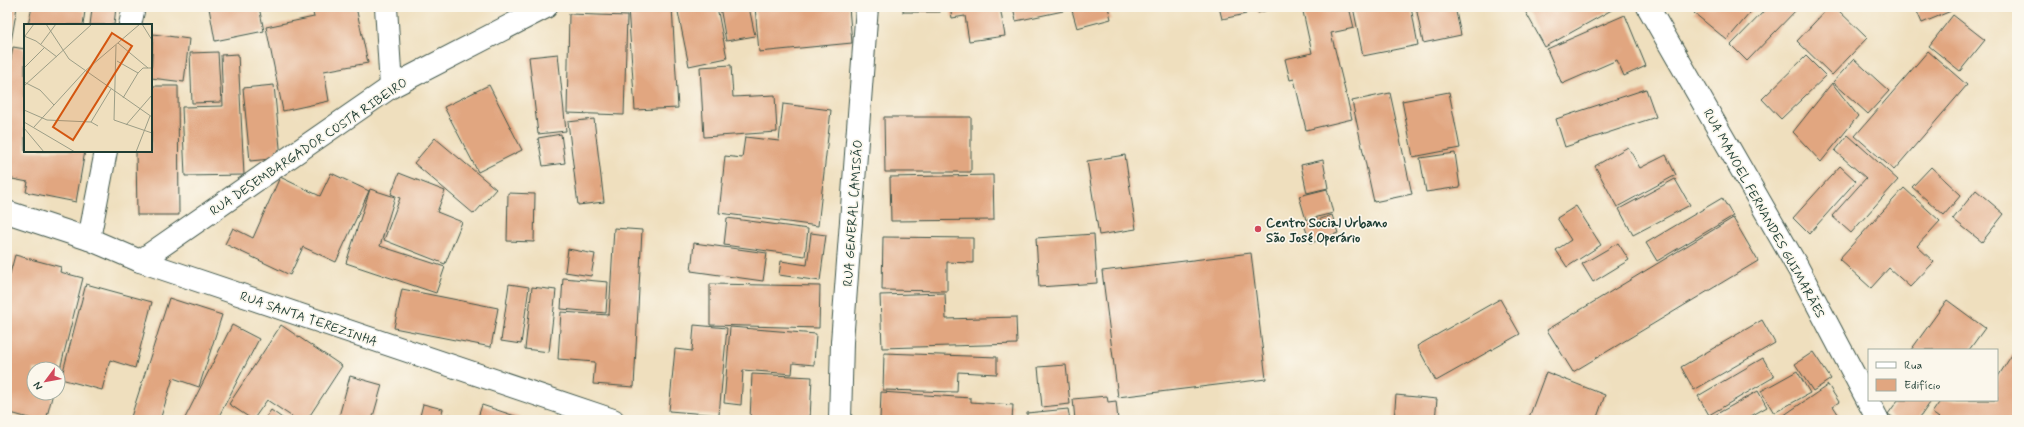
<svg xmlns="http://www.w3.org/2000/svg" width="2024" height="427" font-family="Mynerve,sans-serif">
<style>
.building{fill:#e1a680}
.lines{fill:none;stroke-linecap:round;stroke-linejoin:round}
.minor-casing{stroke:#3e5549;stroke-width:24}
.minor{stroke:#fff;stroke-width:22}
.poi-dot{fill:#d1495b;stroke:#fbf7ec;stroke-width:1.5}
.labels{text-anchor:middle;stroke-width:3.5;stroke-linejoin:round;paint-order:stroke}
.street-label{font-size:13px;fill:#1f3d34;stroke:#fbf7ec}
.poi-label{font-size:13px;font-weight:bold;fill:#1f3d34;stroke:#fbf7ec;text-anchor:start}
.inset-road{fill:none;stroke:#9c9e87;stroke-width:1}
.view{fill:#d45610;fill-opacity:0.15;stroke:#d45610;stroke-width:2}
.inset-edge{fill:none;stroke:#1f3d34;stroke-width:2}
</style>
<rect width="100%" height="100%" fill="#fbf7ec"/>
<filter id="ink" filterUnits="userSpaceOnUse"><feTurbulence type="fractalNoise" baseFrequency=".025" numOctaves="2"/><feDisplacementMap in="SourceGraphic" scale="8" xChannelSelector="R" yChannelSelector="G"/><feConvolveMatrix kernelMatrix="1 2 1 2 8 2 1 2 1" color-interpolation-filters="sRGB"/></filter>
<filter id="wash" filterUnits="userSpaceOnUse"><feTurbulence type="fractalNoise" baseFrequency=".012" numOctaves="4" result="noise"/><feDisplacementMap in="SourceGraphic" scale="16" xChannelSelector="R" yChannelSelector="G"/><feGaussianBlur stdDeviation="0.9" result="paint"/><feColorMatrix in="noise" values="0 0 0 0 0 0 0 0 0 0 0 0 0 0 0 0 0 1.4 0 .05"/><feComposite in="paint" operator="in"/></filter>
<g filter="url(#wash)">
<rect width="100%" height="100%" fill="#efdfbe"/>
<g id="blocks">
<g class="building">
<path d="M7 7H17L8 60H7Z"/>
<path d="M32 7H63L85 11 83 25H28Z"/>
<path d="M85 7H116L114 25H90L92 9Z"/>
<path d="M216 7H259L264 31 215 41 209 8Z"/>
<path d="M324 7H356L368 63 324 71 329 101 283 111 266 27 314 17 312 9Z"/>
<path d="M628 7H672L678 108 635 110Z"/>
<path d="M677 7H717L727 58 689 66Z"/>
<path d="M720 7H749L755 36 726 41Z"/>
<path d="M755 7H849L852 43 759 52Z"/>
<rect x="903" y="7" width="37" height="5"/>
<path d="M950 7H1000L1005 36 969 41 965 16 952 18Z"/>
<path d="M1013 7H1062L1063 11 1016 21Z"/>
<path d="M1071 7H1108L1111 19 1077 28Z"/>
<path d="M1219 7H1244L1246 14 1222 19Z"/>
<path d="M1256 7H1277L1258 13Z"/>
<path d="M1302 7H1349L1354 28 1331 33 1352 119 1306 130 1294 79 1290 80 1285 59 1312 53Z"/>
<path d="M1353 7H1411L1418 45 1363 56Z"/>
<path d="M1416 7H1455L1461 35 1423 43Z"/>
<path d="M1532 7H1617L1545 47 1525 11Z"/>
<path d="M1699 7H1755L1727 40 1694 13Z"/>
<path d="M1768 7H1799L1747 61 1731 45Z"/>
<path d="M1829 7H1835L1867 38 1832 75 1797 41Z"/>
<path d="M1915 7H1949L1951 11 1922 23Z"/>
<path d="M569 14 627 16 624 115 567 113Z"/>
<path d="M1625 15 1646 66 1624 76 1617 60 1562 84 1547 49Z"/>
<path d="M1953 15 1985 40 1960 71 1929 46Z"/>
<path d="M153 34 189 39 184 82 151 78Z"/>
<path d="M13 47 25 49V151H85L76 202 26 192 28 182 7 178V82Z"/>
<path d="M1928 51 1967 85 1894 170 1855 136Z"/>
<path d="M218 52 221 102 192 103 190 53Z"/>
<path d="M238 54 244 175 185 176 182 107 223 106 221 55Z"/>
<path d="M558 54 566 131 538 134 529 57Z"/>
<path d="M1806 56 1826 76 1781 119 1762 99Z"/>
<path d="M1854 59 1889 91 1868 114 1833 82Z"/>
<path d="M731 65 733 97 775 95 777 132 704 137 700 67Z"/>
<path d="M1832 83 1858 116 1821 162 1793 132Z"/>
<path d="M274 85 281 158 250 161 243 88Z"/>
<path d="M489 85 522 150 478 172 444 107Z"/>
<path d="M151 86H178L179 215H137L136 151H151Z"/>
<path d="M1646 89 1656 117 1565 147 1556 119Z"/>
<path d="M1449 92 1460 148 1413 157 1402 101Z"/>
<path d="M1390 93 1412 194 1374 202 1352 101Z"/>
<path d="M783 104 831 110 818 226 719 213 725 156 742 158 745 137 779 141Z"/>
<path d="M884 117H971V172H885Z"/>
<path d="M594 119 604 202 578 205 568 122Z"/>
<path d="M561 134 565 163 543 166 538 138Z"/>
<path d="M1848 135 1898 180 1851 233 1832 216 1866 178 1835 151Z"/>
<path d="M435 138 496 189 474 214 414 163Z"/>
<path d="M1628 147 1640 168 1666 155 1676 175 1617 207 1595 166Z"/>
<path d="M1455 153 1460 187 1426 192 1420 158Z"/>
<path d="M1125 155 1136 229 1099 235 1087 161Z"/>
<path d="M1323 160 1328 188 1307 193 1301 165Z"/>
<path d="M1840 166 1856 181 1809 234 1793 218Z"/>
<path d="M1931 167 1961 195 1944 215 1912 187Z"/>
<path d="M331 173 369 191 336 262 303 247 290 275 225 244 233 228 253 238 280 177 320 196Z"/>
<path d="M399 173 445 191 437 212 462 222 445 264 384 240 400 198 391 194Z"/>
<path d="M993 175 994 220 891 221 890 177Z"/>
<path d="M1675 179 1690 205 1633 235 1619 209Z"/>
<path d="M1904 188 1940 221 1917 246 1934 262 1910 287 1889 268 1871 288 1839 259Z"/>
<path d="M370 189 395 197 380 246 445 267 436 293 346 263Z"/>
<path d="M1327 189 1333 213 1306 220 1299 196Z"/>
<path d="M1976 190 2004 214 1982 242 1953 219Z"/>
<path d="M508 193 535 194 534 242 507 241Z"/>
<path d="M1722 198 1733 216 1657 261 1646 243Z"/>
<path d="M1576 206 1601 245 1567 267 1556 250 1571 240 1557 218Z"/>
<path d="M1332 215 1338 233 1311 243 1304 225Z"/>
<path d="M727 218 808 229 805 256 724 245Z"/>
<path d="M1733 218 1758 261 1573 372 1547 330Z"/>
<path d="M614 228 642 230 634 387 593 384 595 362 558 359 561 312 609 315Z"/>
<path d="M811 233 826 235 820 281 779 275 781 261 807 265Z"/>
<path d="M1094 234 1097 283 1039 287 1036 238Z"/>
<path d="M883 237 973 238V263L947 262V291L882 290Z"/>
<path d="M694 243 767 253 763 281 691 271Z"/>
<path d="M1618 243 1629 260 1593 282 1582 264Z"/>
<path d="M568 249 595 254 591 276 565 272Z"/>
<path d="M1251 253 1266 379 1118 397 1102 271Z"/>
<path d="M15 255 61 267 60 272 83 278 59 373 58 369H34V393H53L46 420H36L7 412V285Z"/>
<path d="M563 278 608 282 606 313 561 309Z"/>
<path d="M86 284 152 302 135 368 110 360 102 390 61 379Z"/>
<path d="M509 284 529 287 521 344 501 341Z"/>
<path d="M710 284 820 286 819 328 710 325Z"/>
<path d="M532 287 556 290 549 352 525 349Z"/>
<path d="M402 289 498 308 491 347 394 328Z"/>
<path d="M945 293 946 319 1016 317 1017 344 882 348 880 295Z"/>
<path d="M169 298 222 315 199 387 173 378 160 420H130Z"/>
<path d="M1500 299 1520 334 1436 381 1417 346Z"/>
<path d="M1947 300 1985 328 1969 350H1911Z"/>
<path d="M1762 320 1775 343 1694 390 1681 367Z"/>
<path d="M232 325 259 339 217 420H189L185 418Z"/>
<path d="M281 325 342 366 307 420H297L267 400 253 420 229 404Z"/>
<path d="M694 325 727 328 719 415 669 411 675 349 692 351Z"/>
<path d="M730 327 816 334 814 365 793 363 792 374 743 370 741 405 724 403Z"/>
<path d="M2017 347V420H1942L1932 413 1941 400H1997V378Z"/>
<path d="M1813 352 1831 379 1813 391 1795 364Z"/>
<path d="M884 353 997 357V374L958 372 957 392 883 390Z"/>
<path d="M1763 358 1774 377 1709 415 1698 396Z"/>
<path d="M1066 365 1070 404 1042 407 1038 367Z"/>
<path d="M1797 371 1810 393 1774 413 1761 391Z"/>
<path d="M1546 372 1605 395 1596 420H1528Z"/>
<path d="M752 374 812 377 810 420H750Z"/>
<path d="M350 376 382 385 372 420H338Z"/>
<path d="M1828 385 1839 402 1833 406 1842 420H1777Z"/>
<path d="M1758 391 1767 407 1744 420H1706Z"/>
<path d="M881 392 971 398V402L1013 405 1012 420H880Z"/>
<path d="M1396 395 1437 399 1435 420H1394Z"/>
<path d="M1107 396 1108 402 1116 401 1118 420H1075L1073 399Z"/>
<path d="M1898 400H1932L1918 420H1897L1888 414Z"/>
<path d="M423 404 443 409 440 420H419Z"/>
<path d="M482 405 527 420H477Z"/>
<path d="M1068 409 1070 420H1027V413Z"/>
<path d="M271 410 285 420H264Z"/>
<path d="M448 414 464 420H446Z"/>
</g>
</g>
</g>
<g filter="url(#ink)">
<use href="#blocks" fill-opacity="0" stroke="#3e5549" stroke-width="1"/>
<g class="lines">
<defs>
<g id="minor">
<path d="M386 7 391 87"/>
<path d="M1648 7 1798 268 1878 420"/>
<path d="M130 25 134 7"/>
<path d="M7 212 89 239 140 261 613 420"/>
<path d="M89 239 106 151"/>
<path d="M140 261 391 87 546 7"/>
<path d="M840 420 842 342 867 7"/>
</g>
</defs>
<use href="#minor" class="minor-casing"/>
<use href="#minor" class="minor"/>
</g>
</g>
<circle class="poi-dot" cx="1258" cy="229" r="4"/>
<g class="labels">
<g class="street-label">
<text transform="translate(308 146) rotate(-34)" y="5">RUA DESEMBARGADOR COSTA RIBEIRO</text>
<text transform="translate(852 213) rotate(-86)" y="5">RUA GENERAL CAMISÃO</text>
<text transform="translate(1765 213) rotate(61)" y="5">RUA MANOEL FERNANDES GUIMARÃES</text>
<text transform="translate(309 318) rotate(19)" y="5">RUA SANTA TEREZINHA</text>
</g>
<g class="poi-label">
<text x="1266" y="227">Centro Social Urbano<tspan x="1266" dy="15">São José Operário</tspan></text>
</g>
</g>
<g transform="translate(24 24)">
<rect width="128" height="128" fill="#efdfbe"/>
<path class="inset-road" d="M22 0 45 35 128 93M118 0 128 16M0 12 12 17 33 33M1 12 10 0M94 19 124 44M17 20 32 0M92 21 90 96 128 109M93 37 114 49 119 44H128M0 44 20 24M0 58 16 66 30 81M0 62 68 0M99 74 114 49M0 86 23 96 67 98 74 102M0 98 51 128M67 98 87 65M102 101 128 71M10 103 61 47 116 0M0 104 20 128M112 128 126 92"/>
<path class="view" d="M88 9 108 22 49 116 29 103Z"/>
<rect width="128" height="128" class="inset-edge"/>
</g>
<rect width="2024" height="427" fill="none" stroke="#fbf7ec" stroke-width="24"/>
<rect x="1868" y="349" width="130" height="52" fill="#fbf7ec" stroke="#a3ada2"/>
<rect x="1876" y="362" width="20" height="6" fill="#ffffff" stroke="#a3ada2"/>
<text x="1904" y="369" font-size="12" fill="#1f3d34">Rua</text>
<rect x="1876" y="379" width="20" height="12" fill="#e1a680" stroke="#a3ada2"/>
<text x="1904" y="389" font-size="12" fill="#1f3d34">Edifício</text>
<g transform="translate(46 381) rotate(238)"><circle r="19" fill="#fbf7ec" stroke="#a3ada2"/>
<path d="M0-3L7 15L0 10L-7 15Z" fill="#d1495b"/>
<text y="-6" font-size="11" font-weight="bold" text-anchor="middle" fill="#1f3d34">N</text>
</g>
</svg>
